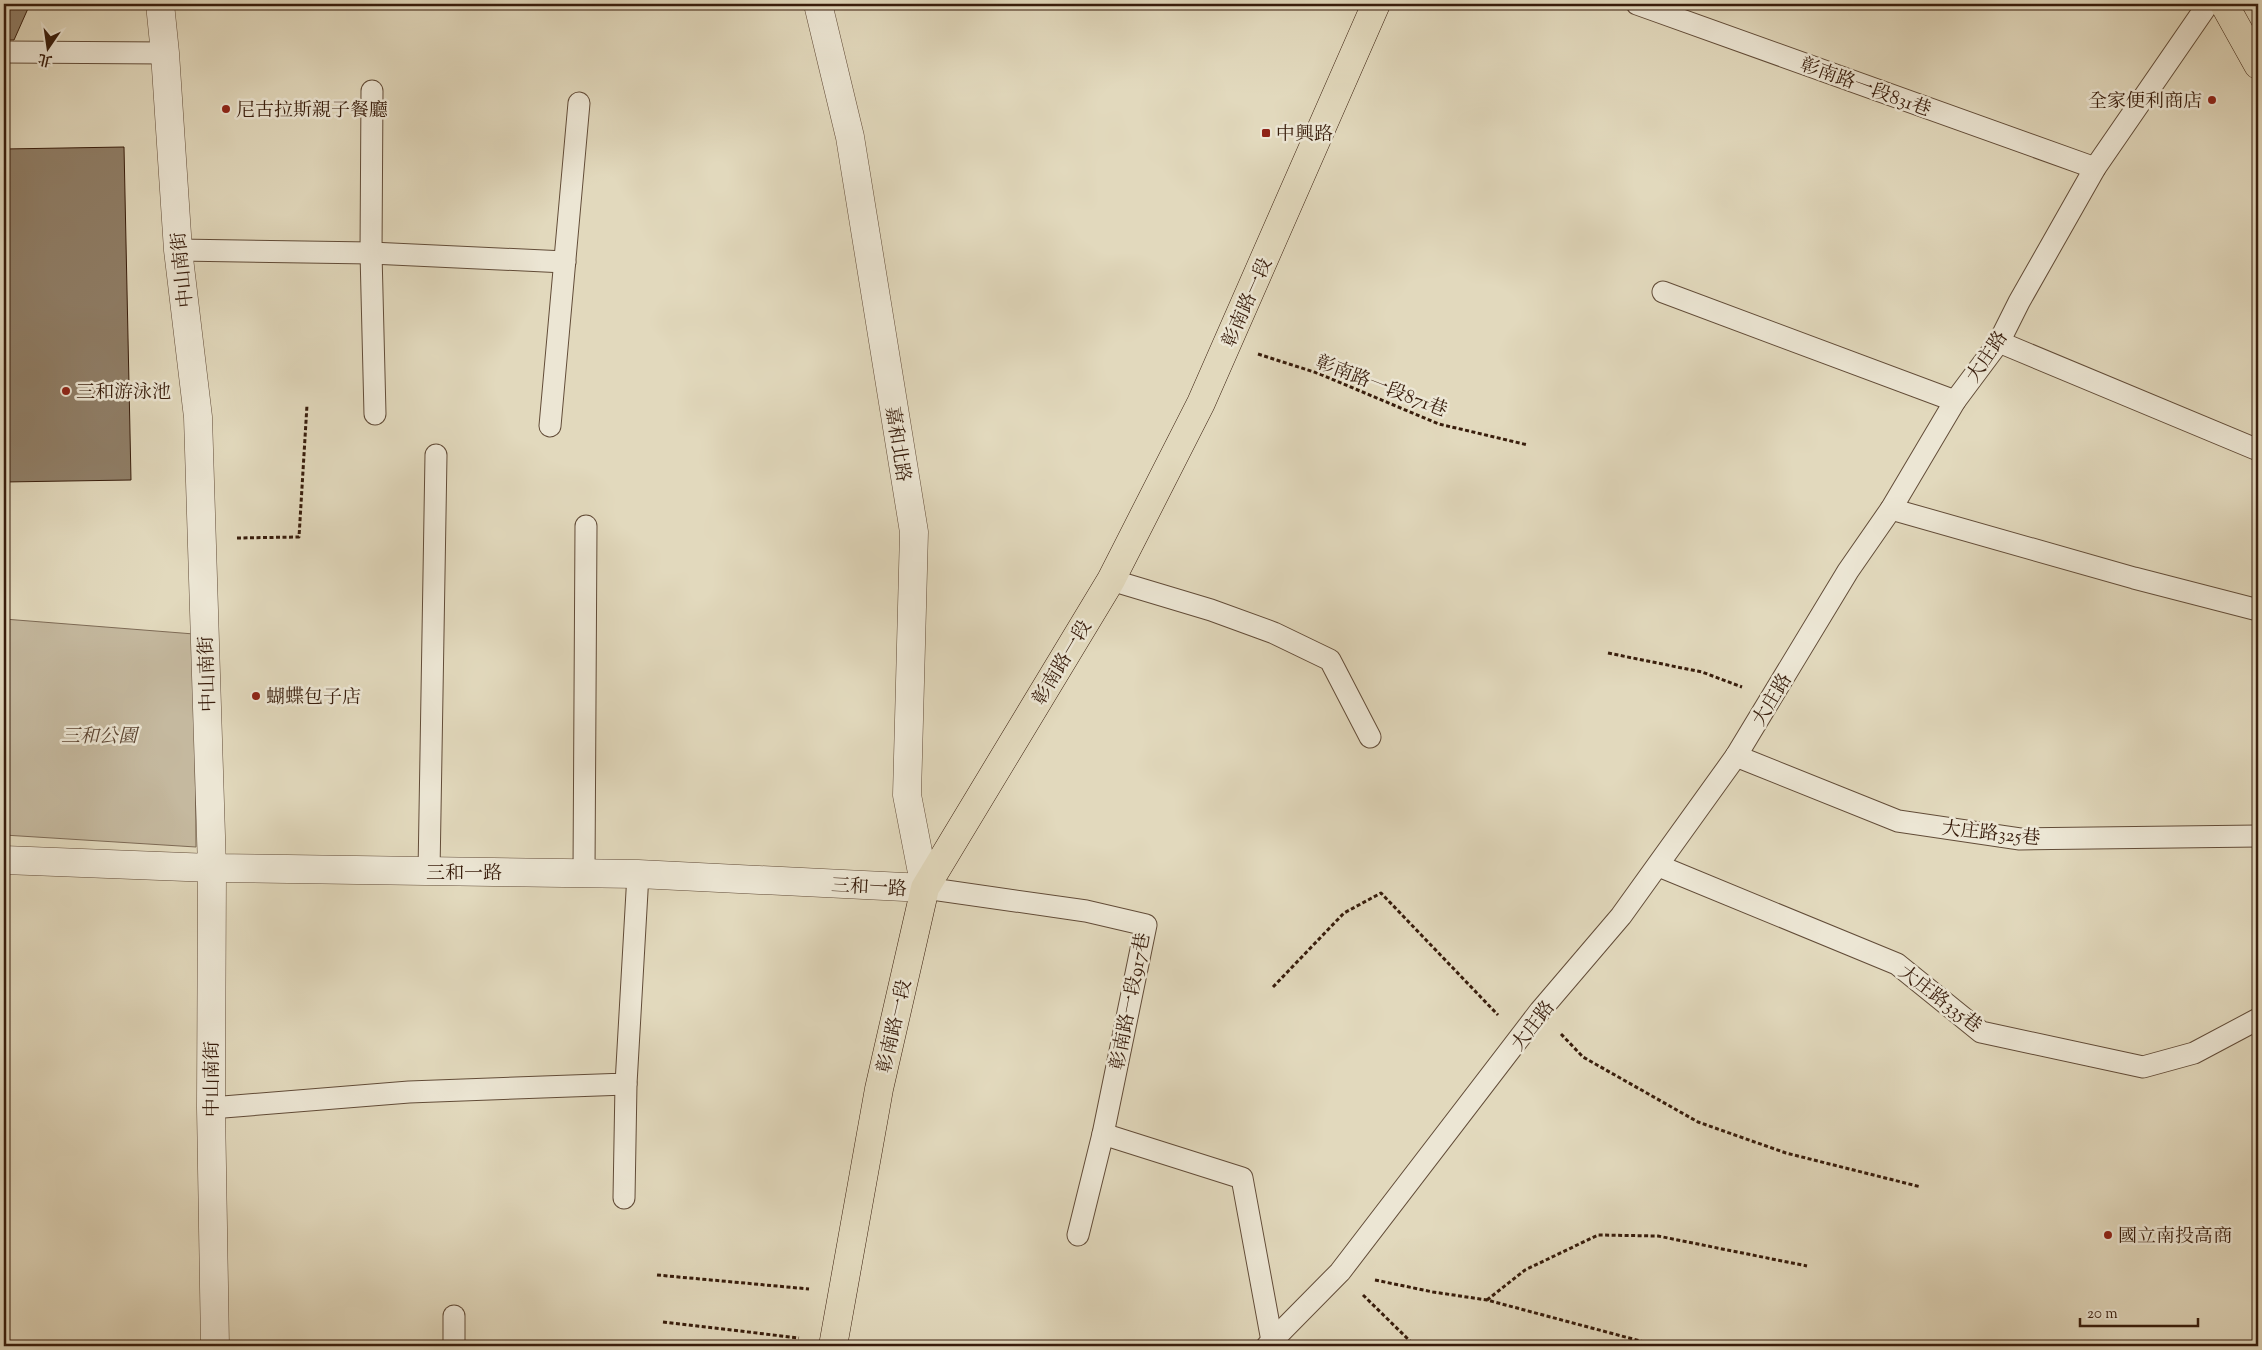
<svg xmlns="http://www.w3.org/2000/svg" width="2262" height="1350" font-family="'Sorts Mill Goudy','Noto Serif TC',serif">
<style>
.green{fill:#c5b99f;stroke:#7e6b56}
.building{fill:#907f68;stroke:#381d0c}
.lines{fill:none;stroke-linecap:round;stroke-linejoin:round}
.lane-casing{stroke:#624c38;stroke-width:23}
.street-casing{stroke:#624c38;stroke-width:29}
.primary-casing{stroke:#381d0c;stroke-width:29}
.path{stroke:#381d0c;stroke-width:3;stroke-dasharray:4 2.5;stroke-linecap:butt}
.lane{stroke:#ece6d4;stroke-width:21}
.street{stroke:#ece6d4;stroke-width:28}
.primary{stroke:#e2d9bd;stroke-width:28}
.poi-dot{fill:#8f2418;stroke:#ece6d4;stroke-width:2}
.labels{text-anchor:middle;stroke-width:5;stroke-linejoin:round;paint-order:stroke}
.street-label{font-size:19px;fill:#381d0c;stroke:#ece6d4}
.poi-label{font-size:19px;fill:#381d0c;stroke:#ece6d4;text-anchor:start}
.park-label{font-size:19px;font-style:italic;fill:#5b4431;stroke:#ece6d4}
</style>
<rect width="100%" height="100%" fill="#e2d9bd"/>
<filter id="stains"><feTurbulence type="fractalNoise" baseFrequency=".004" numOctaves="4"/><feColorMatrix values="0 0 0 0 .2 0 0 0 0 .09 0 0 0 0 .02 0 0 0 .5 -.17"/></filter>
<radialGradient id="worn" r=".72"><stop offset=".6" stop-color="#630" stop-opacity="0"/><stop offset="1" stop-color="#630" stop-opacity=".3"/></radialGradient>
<path class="green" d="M4 619 194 634 196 847 4 835Z"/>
<g class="building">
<path d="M4 4H30L14 40H4Z"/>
<path d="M124 147 131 480 4 482V149Z"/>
</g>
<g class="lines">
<defs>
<g id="lane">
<path d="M1637 4 2095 168"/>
<path d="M4 52 165 53"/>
<path d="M372 91 371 253 375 414"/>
<path d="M178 250 371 253 565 262"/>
<path d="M1663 292 1955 401"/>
<path d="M1999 342 2258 450"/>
<path d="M550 426 579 103"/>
<path d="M1891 509 2134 578 2258 610"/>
<path d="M1111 580 1211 610 1274 633 1330 660 1370 737"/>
<path d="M1736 756 1898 821 2020 839 2258 836"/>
<path d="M1659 866 1897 964 1981 1032 2143 1067 2194 1053 2258 1019"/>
<path d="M429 872 436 455"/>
<path d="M584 872 586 526"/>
<path d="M925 888 1086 911 1146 925 1103 1134 1078 1235"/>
<path d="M211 1108 409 1092 626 1084 638 874"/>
<path d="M1103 1134 1242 1178 1272 1341"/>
<path d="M624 1198 626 1084"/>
<path d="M454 1346V1316"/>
<path d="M1267 1346 1340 1272 1540 1011 1621 916 1736 756 1848 571 1891 509 1955 401 1999 342 2019 302 2095 168 2208 4"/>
</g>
<g id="street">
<path d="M160 4 165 53 178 250 198 417 212 868 211 1108 215 1346"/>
<path d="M4 860 212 868 638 874 925 888 907 795 914 532 850 137 818 4"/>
</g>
<g id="primary">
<path d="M2224 4 2258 65"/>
<path d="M833 1346 879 1089 925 888 1111 580 1201 403 1376 4"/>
</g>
</defs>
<use href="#lane" class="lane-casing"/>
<use href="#street" class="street-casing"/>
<use href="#primary" class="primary-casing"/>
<g class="path">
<path d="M1258 354 1317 373 1439 424 1528 445"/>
<path d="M237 538 299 537 307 405"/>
<path d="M1608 653 1702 672 1742 687"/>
<path d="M1273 987 1344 913 1381 893 1498 1015"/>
<path d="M1561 1034 1583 1057 1698 1122 1786 1153 1921 1187"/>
<path d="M657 1275 809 1289"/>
<path d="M1375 1280 1433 1292 1487 1300 1659 1346"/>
<path d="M1363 1295 1412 1343"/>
<path d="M1487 1300 1525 1270 1598 1235 1658 1236 1807 1266"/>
<path d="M663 1322 799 1338"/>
</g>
<use href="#lane" class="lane"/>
<use href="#street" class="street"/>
<use href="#primary" class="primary"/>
</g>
<g class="poi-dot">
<circle cx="2212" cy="100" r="5"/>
<circle cx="226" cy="109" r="5"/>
<rect x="1261" y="128" width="10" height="10" rx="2.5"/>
<circle cx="66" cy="391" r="5"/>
<circle cx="256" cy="696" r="5"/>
<circle cx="2108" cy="1235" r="5"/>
</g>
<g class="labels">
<g class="street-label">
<text transform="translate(1866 86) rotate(20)" y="7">彰南路一段831巷</text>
<text transform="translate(181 270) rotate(-96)" y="7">中山南街</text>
<text transform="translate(1246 302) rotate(-66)" y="7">彰南路一段</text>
<text transform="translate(1986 356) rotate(-56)" y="7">大庄路</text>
<text transform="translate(1382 385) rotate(21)" y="7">彰南路一段871巷</text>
<text transform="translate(899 444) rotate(81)" y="7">嘉和北路</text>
<text transform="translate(1061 662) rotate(-59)" y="7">彰南路一段</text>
<text transform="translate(206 674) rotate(-92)" y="7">中山南街</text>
<text transform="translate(1771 699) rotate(-59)" y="7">大庄路</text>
<text transform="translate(1991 832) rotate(6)" y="7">大庄路325巷</text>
<text x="464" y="879">三和一路</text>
<text transform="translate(869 886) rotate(3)" y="7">三和一路</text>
<text transform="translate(1941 998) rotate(37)" y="7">大庄路335巷</text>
<text transform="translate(1129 1001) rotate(-79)" y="7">彰南路一段917巷</text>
<text transform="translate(1532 1025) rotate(-52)" y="7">大庄路</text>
<text transform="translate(893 1026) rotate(-77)" y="7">彰南路一段</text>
<text transform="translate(211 1079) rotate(-90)" y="7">中山南街</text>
</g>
<g class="poi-label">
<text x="2202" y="107" text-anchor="end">全家便利商店</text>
<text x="236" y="116">尼古拉斯親子餐廳</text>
<text x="1276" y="140">中興路</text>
<text x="76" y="398">三和游泳池</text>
<text x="266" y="703">蝴蝶包子店</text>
<text x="2118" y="1242">國立南投高商</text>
</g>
<g class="park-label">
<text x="99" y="742">三和公園</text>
</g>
</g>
<rect width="2262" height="1350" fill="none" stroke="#e2d9bd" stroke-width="20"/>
<rect x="5" y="5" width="2252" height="1340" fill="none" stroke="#381d0c" stroke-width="2.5"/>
<rect x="10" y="10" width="2242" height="1330" fill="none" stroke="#381d0c"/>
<g transform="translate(48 48) rotate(193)" stroke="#ece6d4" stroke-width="4" paint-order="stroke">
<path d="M0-4L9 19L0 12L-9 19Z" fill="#381d0c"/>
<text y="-8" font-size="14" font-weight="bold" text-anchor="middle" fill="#381d0c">北</text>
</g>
<path d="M2080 1318v8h118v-8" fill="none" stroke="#381d0c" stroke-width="2.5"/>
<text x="2087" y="1318" font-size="15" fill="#381d0c" stroke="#ece6d4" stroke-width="4" paint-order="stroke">20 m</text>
<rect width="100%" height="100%" filter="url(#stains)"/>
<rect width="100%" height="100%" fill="url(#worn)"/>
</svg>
